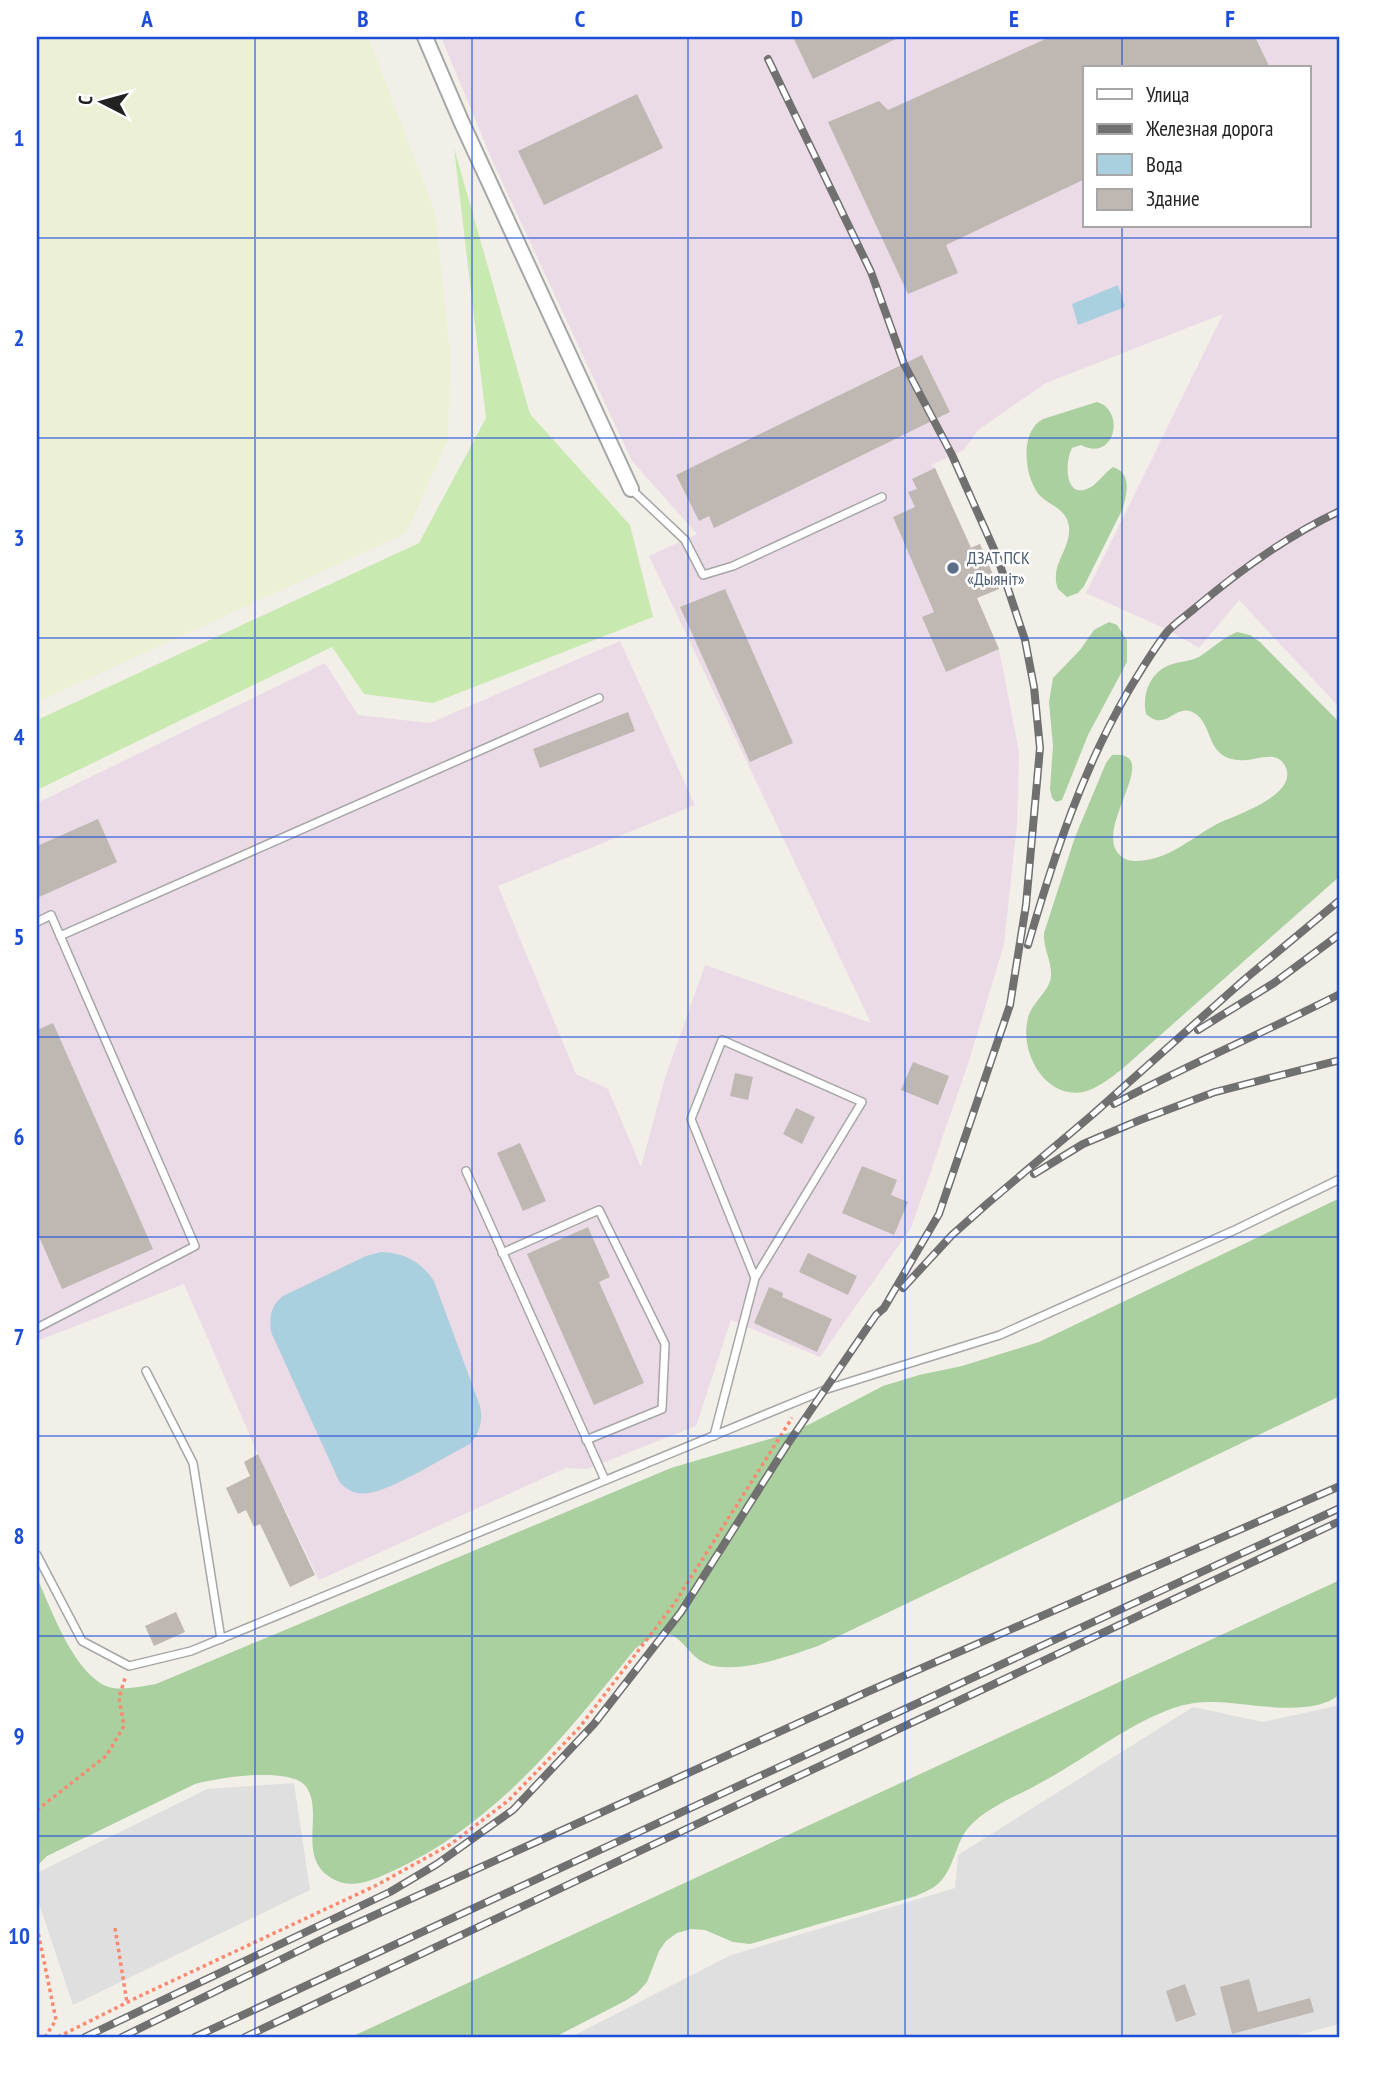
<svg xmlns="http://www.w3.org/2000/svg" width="1377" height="2074" font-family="'PT Sans Narrow',sans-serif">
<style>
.residential{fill:#e0dfdf}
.industrial{fill:#ebdbe6;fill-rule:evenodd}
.farmland{fill:#ecf0d5}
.grass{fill:#c8eab0}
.forest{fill:#a9d09e}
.water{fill:#aacfde}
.building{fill:#bfb8b2}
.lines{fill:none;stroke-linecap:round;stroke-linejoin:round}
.lane-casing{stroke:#a6a6a6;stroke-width:10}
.street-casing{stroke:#a6a6a6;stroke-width:18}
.path{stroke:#f98a72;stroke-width:3.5;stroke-dasharray:3.5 3.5;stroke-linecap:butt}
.lane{stroke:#fff;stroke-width:7}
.street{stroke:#fff;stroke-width:14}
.rail-casing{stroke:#707070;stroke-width:8}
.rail{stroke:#fff;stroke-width:5;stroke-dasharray:16;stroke-linecap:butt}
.grid{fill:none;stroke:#1d4ed8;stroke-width:2;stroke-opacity:0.55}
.service-dot{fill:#5c6f8a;stroke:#fff;stroke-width:2.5}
.labels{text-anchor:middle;stroke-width:5;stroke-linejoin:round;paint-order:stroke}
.service-label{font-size:18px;fill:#4e5e75;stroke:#fff;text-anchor:start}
.neatline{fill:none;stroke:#1d4ed8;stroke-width:2.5}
.grid-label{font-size:23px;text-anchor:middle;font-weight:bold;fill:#1d4ed8}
</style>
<rect width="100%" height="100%" fill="#f2efe8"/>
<g class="residential">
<path d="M1340 1705V2024L1290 2037H571L731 1955 955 1888 958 1855 1193 1707 1263 1722Z"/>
<path d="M294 1783 310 1890 73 2005 37 1898V1873L207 1789Z"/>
</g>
<path class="industrial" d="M441 37H1340V708L1239 600 1199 648 1168 630 1086 593 1223 314 1046 383 978 430 964 450 931 465 935 468 971 547 980 544 999 589 975 599 999 649 1019 752 1017 824 1004 944 970 1058 911 1228 820 1357 731 1320 696 1426 587 1469 566 1468 319 1580 258 1454 184 1284 37 1341V803L325 663 358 715 430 723 620 641 695 805 498 886 576 1074 608 1089 641 1167 665 1078 705 965 871 1023 649 556 697 534 632 461 492 160ZM1085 68H1309V226H1085Z"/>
<path class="farmland" d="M37 37H368L435 212 450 353 448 440 406 533 37 702Z"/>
<path class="grass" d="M454 148 530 414 630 525 653 617 433 703 364 694 332 647 37 790V720L419 543 486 418Z"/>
<g class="forest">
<path d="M1097 402C1126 410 1115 463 1081 445L1072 448C1064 463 1065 502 1091 487 1099 482 1104 473 1113 467 1132 473 1127 493 1123 508L1084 586 1078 593 1067 597 1058 589C1049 565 1071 550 1069 527 1067 507 1047 506 1037 492 1024 473 1020 431 1043 419Z"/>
<path d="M1109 622 1117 625 1127 641V662L1088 735 1062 800 1056 802 1052 798 1050 789 1053 746 1049 702 1053 678 1080 650 1094 630Z"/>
<path d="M1237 632 1250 635 1260 642 1340 723V876L1121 1070C1110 1078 1097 1089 1083 1092 1044 1099 1019 1051 1028 1018 1032 1002 1050 991 1051 976 1052 961 1043 949 1044 933L1075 837 1106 763 1112 755C1164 750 1097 823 1117 852 1122 858 1127 861 1135 861 1168 861 1191 838 1217 824 1235 815 1297 796 1286 768 1278 747 1255 762 1239 760 1205 758 1214 724 1194 713 1175 702 1167 733 1146 714 1142 695 1149 675 1167 666 1178 661 1189 662 1199 657 1213 648 1222 638 1237 632Z"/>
<path d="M1340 1198V1396L818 1646C788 1656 754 1669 722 1667 677 1666 688 1608 635 1649 566 1734 498 1822 395 1870 377 1878 355 1890 335 1880 295 1860 324 1815 307 1788 293 1765 218 1778 195 1784L47 1856 37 1866V1578C51 1608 76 1681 113 1688 127 1690 142 1686 156 1684L671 1468 783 1435 810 1424 883 1386 919 1375 962 1366 1039 1342Z"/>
<path d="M1340 1580V1694C1310 1720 1246 1701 1209 1702 1195 1702 1180 1705 1168 1710 1122 1728 1085 1759 1042 1782 1018 1796 989 1805 969 1827 955 1843 955 1867 939 1883 933 1889 924 1892 916 1896L750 1944 733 1942 705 1930 691 1929 677 1933 666 1941 659 1951 647 1982 637 1993 625 2001 555 2037H351Z"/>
</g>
<g class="water">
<path d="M1118 285 1125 307 1078 325 1072 304Z"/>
<path d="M381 1252C405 1253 420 1261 434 1281L480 1406C483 1421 480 1432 470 1444 446 1456 392 1490 369 1493 356 1495 347 1491 339 1481L271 1332C269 1317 271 1305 283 1296L366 1256Z"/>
</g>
<g class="building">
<path d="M793 37H900L813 79Z"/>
<path d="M1050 37H1255L1270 68H1085V179L946 245 958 273 908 294 828 122 879 101 888 110Z"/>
<path d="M637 94 663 148 544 205 518 151Z"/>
<path d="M922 355 950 412 714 528 709 516 699 521 676 475Z"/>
<path d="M935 468 971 548 980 544 999 589 977 598 999 649 946 672 922 617 934 612 893 517 915 507 908 492 917 489 912 479Z"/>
<path d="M725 589 793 743 750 762 680 607Z"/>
<path d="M628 712 635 731 540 768 533 749Z"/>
<path d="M98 819 117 862 37 898V846Z"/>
<path d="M53 1023 153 1249 62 1289 37 1232V1030Z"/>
<path d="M913 1062 949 1076 938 1105 901 1090Z"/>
<path d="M735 1073 753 1077 748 1100 730 1096Z"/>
<path d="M796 1108 815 1117 802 1144 783 1134Z"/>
<path d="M520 1143 546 1201 523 1211 497 1153Z"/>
<path d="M862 1166 897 1180 891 1195 908 1202 894 1235 842 1213Z"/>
<path d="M588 1227 610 1277 599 1282 644 1383 594 1405 527 1254Z"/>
<path d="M808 1253 857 1276 848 1295 799 1272Z"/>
<path d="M769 1287 783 1293 782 1297 832 1319 817 1352 754 1323Z"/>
<path d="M258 1454 315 1575 290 1587 260 1524 254 1527 246 1510 238 1514 226 1488 250 1476 244 1462Z"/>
<path d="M176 1612 185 1632 154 1646 145 1626Z"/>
<path d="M1249 1979 1258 2012 1310 1998 1314 2012 1232 2034 1220 1987Z"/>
<path d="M1185 1984 1196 2015 1176 2022 1166 1991Z"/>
</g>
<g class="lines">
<defs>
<g id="lane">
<path d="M631 489 685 540 703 575 733 566 882 497"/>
<path d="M37 922 51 915 195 1246 37 1328"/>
<path d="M60 936 599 698"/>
<path d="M466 1171 605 1480"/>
<path d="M502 1253 599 1210 665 1344 662 1409 586 1440"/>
<path d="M146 1371 193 1463 221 1639"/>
<path d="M714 1436 755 1278 862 1102 722 1040 691 1119 755 1278"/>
<path d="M37 1555 82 1641 129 1666 191 1651 827 1389 1000 1335 1237 1229 1340 1179"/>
</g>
<path id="street" d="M425 37 461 121 631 489"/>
</defs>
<use href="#lane" class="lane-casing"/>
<use href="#street" class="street-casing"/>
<g class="path">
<path d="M37 1810 106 1756 124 1726 119 1698 125 1678"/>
<path d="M37 1927 56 2020 45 2037"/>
<path d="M115 1928 127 2003"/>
<path d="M58 2037 140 1996 377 1885 451 1844 509 1800 579 1728 674 1604 792 1418"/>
</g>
<use href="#lane" class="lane"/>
<use href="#street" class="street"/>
<defs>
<g id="rail">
<path d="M1028 945C1054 856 1082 770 1129 690 1141 670 1153 650 1167 632 1175 623 1186 616 1195 608 1239 571 1288 535 1340 511"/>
<path d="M1198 1030 1274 983 1340 934"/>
<path d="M1114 1104C1188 1065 1265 1032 1340 994"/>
<path d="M1034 1174 1083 1144 1140 1120 1215 1092 1340 1060"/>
<path d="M903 1288 952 1235 988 1203 1092 1115 1245 979 1340 900"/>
<path d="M85 2037 390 1892 437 1864 513 1810 594 1724 681 1612 787 1445 876 1315 884 1308 939 1214 1010 1005 1026 905 1040 748 1034 687 1025 640 997 556 952 455 904 364 871 272 768 59"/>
<path d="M122 2037 331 1935 867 1692 1340 1486"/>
<path d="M195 2037 1340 1508"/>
<path d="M245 2037 1340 1521"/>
</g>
</defs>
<use href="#rail" class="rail-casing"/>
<use href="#rail" class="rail"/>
</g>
<path class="grid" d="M255 37V2037M472 37V2037M688 37V2037M905 37V2037M1122 37V68M1122 226V2037M37 238H1340M37 438H1340M37 638H1340M37 837H1340M37 1037H1340M37 1237H1340M37 1436H1340M37 1636H1340M37 1836H1340"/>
<circle class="service-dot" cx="953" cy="568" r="7"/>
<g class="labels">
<g class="service-label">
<text x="967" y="564">ДЗАТ ПСК<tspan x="967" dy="21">«Дыяніт»</tspan></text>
</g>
</g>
<rect width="1377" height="2074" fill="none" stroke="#ffffff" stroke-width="77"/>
<rect x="1083" y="66" width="228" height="161" fill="#ffffff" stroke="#a7a7a7" stroke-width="2"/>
<rect x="1097" y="89" width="35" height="10" fill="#ffffff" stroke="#a7a7a7" stroke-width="2"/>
<text x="1146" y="102" font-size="21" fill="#222222">Улица</text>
<rect x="1097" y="124" width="35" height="10" fill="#707070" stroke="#a7a7a7" stroke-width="2"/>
<text x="1146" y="136" font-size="21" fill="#222222">Железная дорога</text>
<rect x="1097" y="154" width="35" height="21" fill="#aacfde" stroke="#a7a7a7" stroke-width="2"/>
<text x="1146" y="172" font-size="21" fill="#222222">Вода</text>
<rect x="1097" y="189" width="35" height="21" fill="#bfb8b2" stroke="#a7a7a7" stroke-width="2"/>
<text x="1146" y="206" font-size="21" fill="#222222">Здание</text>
<g transform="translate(102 102) rotate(276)" stroke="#ffffff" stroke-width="5" paint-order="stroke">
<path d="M0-5L12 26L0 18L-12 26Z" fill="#222222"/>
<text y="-10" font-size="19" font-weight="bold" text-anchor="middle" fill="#222222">С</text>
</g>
<rect x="38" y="38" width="1300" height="1998" class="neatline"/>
<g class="grid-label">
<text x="147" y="27">A</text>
<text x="363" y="27">B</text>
<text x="580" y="27">C</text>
<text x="797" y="27">D</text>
<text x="1014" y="27">E</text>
<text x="1230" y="27">F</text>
<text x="19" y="146">1</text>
<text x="19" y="346">2</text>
<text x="19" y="546">3</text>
<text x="19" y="745">4</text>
<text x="19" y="945">5</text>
<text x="19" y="1145">6</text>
<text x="19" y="1345">7</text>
<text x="19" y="1544">8</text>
<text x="19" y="1744">9</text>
<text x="19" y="1944">10</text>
</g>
</svg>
